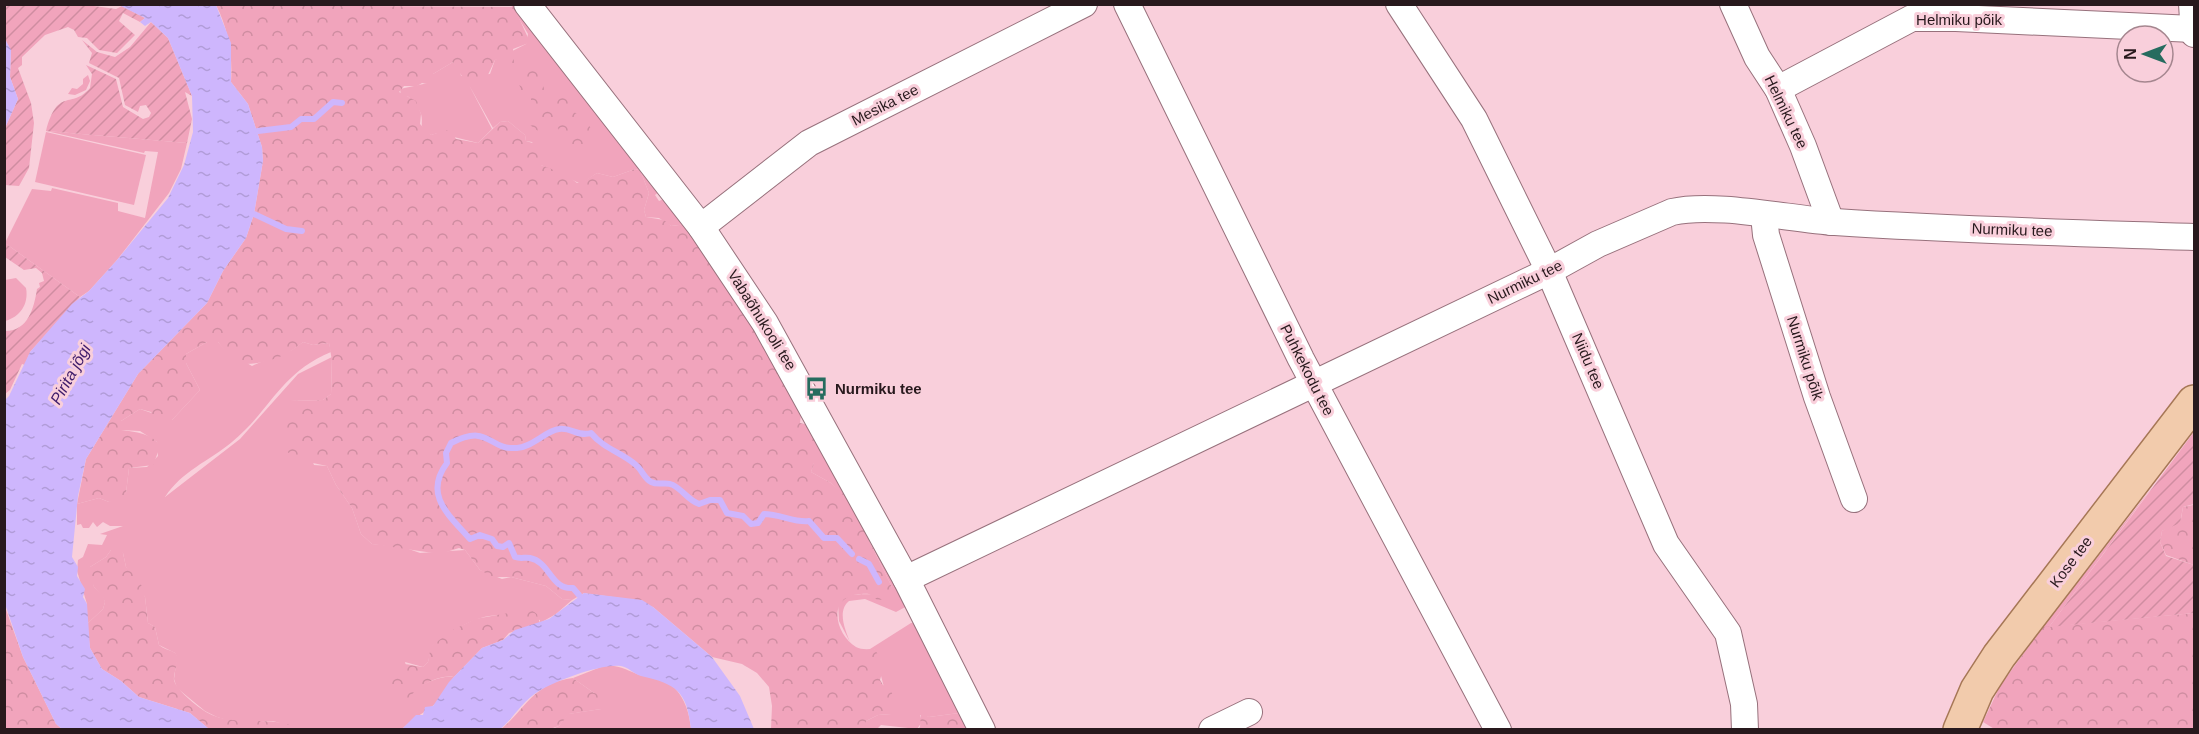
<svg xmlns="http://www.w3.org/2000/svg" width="2199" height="734" font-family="Helvetica,sans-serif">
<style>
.green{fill:#f1a4bc}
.forest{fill:url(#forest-crowns)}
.garden{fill:url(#garden-furrows)}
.water{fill:url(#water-ripples)}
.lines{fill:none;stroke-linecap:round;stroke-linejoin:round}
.stream{stroke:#ceb6fd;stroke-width:6}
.minor-casing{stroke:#97717c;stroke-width:28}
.major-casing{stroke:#a67756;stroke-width:36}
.minor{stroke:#fff;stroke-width:26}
.major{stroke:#f2cbac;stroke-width:33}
.labels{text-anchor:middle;stroke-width:6;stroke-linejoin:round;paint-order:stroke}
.street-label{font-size:15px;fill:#28191d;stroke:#f9cfdb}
.poi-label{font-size:15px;font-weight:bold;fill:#28191d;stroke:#f9cfdb;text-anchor:start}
.water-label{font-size:16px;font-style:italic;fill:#3e1b6a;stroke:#f9cfdb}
</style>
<defs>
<pattern id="forest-crowns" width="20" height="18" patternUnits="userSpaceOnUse" patternTransform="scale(1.5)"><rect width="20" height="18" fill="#f1a4bc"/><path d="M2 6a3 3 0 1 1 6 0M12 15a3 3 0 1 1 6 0" fill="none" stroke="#cf8da1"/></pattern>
<pattern id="garden-furrows" width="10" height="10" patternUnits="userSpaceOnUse" patternTransform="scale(1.5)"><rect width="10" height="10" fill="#f1a4bc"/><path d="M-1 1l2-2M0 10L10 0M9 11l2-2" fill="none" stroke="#cf8da1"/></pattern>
<pattern id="water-ripples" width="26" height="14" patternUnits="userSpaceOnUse" patternTransform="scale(1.5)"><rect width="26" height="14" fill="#ceb6fd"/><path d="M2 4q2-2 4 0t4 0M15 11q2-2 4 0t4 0" fill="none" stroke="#b19cd8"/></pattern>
</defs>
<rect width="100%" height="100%" fill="#f9cfdb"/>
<g class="green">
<path d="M511 5H517L661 190 655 195 659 201 666 198 687 224 671 226 659 218 646 217 644 210 649 193 640 170 635 169 613 177 597 173 581 184 541 165V158L532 142 526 141 525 135 508 121 500 122 493 128 469 85 492 129 478 143 438 133 431 135C417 126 424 125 421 114 419 108 412 102 409 97L401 95 400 89 428 83 433 74 453 62 460 70 461 76 490 74 495 60 526 44 528 34Z"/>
<path d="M88 75 90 81 86 90 75 95 68 94 72 88 77 89 83 84V79Z"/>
<path d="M46 131 187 143 181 169 169 193 117 260 89 291 80 297 5 243 32 189 51 191 52 188 118 203V211L145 218 158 152 145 151 144 153Z"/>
<path d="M46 132 146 155 134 205 35 182Z"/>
<path d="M16 278 26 288C29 304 20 317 5 321V280Z"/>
<path d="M207 342H218L226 351 252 366C270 357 287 356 303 342L313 345 329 343 331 352C279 374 272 409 232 442 209 461 182 471 165 497L240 439 298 374 332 357 331 394 323 400 291 401 314 465 327 466 336 485 352 508 361 534 372 544 403 547 420 553 465 550 480 570 502 579 511 577 546 586 562 599 572 600 556 614 540 623V620C488 609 474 616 432 646L428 662 423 667 405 662 413 692C422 683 442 675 454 677 447 685 443 697 435 704 424 713 413 718 402 729H300L273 721H230L217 717 205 711 177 688 174 679 177 657 175 653 159 645 155 627 148 623 145 597 126 567 123 553 111 550 106 557 90 567 94 587 103 595 105 602 103 609 87 624V604L77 571 78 560 83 557 88 544 102 545 107 535 100 534 123 526H110L103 522 97 527 93 522 89 528H83L81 524 77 525V504L99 498 109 502 126 493 129 468 147 467 158 456 157 442 140 431 121 430V421L140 409 172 420 200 390 186 363V354Z"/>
<path d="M820 443 909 605 896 612 865 599 849 601C837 611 845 629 850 642L839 621 838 603C848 592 859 595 872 594 878 594 886 589 892 587L851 503 831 483 811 472Z"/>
<path d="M2154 485 2049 627H2043Z"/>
<path d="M911 623H916L959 713 929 717 920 715 922 722 917 729 881 725 877 729 866 730V721L878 715 891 714 874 649H870Z"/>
<path d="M606 665C620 666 625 669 637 674 643 677 650 676 656 677 680 684 689 707 691 729L550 730 559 726 568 714 601 709 594 693 573 678Z"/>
</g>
<g class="forest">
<path d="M216 5 514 7 529 40 526 44 513 49 514 63 507 68 500 59 495 60 486 79 465 81 453 62 433 74V85L422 83 417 86H404L399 92 416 101 421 114 420 124 431 135 446 130 452 132 456 139 478 143 500 122 508 121 525 135 526 141 539 145 542 151 541 165 567 175 577 183H581L597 173 613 177 635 169 640 170 649 193 644 210 646 217 664 220 671 226 687 224 705 249 802 407 800 423 808 425 820 443 819 460 814 463 811 472 831 483 848 498 892 587 888 599 877 600C872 594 869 593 861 594 825 596 836 635 856 647 861 650 868 649 874 649 882 658 884 669 880 680L883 685 890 688C894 698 896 705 891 714L878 715 866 721V729H771L772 706 769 687 757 673 742 664 712 657 653 607 620 598 584 593 572 600 562 599 546 586 511 577H493L480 570 465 550 459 548 440 554 372 544 361 534 352 508 336 485 327 466 299 460 283 449V411L291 401 323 400 331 394 332 361 329 343 313 345 303 342C285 358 258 367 234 363L218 342H207L186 354V363L200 390 172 420H156L151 412 140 409 121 421V430C134 432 154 433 160 447L153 465 129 468 126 493 121 501 109 502 99 498 77 504 86 459 138 374 207 303 223 271 246 238 254 214 263 161 262 147 248 104 231 82C233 56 228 28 216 5Z"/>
<path d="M534 64 542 79 544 89 550 94 541 97 538 106 542 109 553 108 556 92 572 102 573 111C584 119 591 125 596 139L594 143 571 148 567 145 558 128 543 135 526 122 531 109V94L522 93 519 84 513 81 510 75 523 65Z"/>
<path d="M2194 500V565L2166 555 2160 542 2162 531 2181 519 2183 507 2193 505Z"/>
<path d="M119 549 123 553 126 567 139 578 145 597 148 623 155 627 159 645C163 649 171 650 175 653 181 657 173 673 174 680 176 690 197 706 206 712 236 729 271 713 300 729H209L190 713 139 697 121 681 102 669 90 648 87 624 103 609 105 602 102 595 94 587 89 573 90 567 106 557 111 550Z"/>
<path d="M4 604 23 657 56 724 62 729H5Z"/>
<path d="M530 609 537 614 540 623 509 633 503 640 482 648 454 677C438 674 417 687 407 700L395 698 384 687V677C400 657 402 665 423 667L428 662 431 646 453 630 475 619Z"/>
<path d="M2194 613V729L1996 730 1983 722 2000 686 2043 627Z"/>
<path d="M573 678 594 693 605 695 606 701 601 709 569 714 559 726 550 729 500 730C527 708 533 683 573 678Z"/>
<path d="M921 713 929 717 959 713 972 730H917L920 727Z"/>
</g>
<g class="garden">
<path d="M5 4H79L116 9 122 6 145 18 140 22 123 13 119 21 135 35 117 53 99 50 87 38 78 37 74 30 68 27 45 35 22 57V65L18 68 31 103 34 123 29 168 19 186 5 185V128L18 99 10 77 11 51 5 39Z"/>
<path d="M151 22 168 38 192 96 185 92 192 119 187 143 46 131C58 86 71 110 90 88L92 74 86 65 116 79 123 107 143 119 149 117 151 113 146 105 140 106 138 112 125 105 119 78 89 63 92 53 82 40 97 52 115 57 130 47Z"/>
<path d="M5 243 80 297 30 352 25 365 22 364 10 390 5 394 4 331C28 332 34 308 37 289L40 287 39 283 44 281 42 273 36 268 24 270 5 257Z"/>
<path d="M2194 432V504L2183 507 2180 523 2162 531 2160 542 2166 556 2194 565V613L2049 627Z"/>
</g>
<g class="water">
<path d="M119 5H216L231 43V82L248 104 262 147 263 161 254 214 246 238 223 271 207 303 138 374 86 459 78 496 72 557 78 567 77 576 85 589 83 597 87 604 90 648 102 669 121 681 139 697 190 713 209 729H62L56 724 23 657 5 604V400L9 396 30 352 72 304 89 291 117 260 168 198 184 165 193 132 192 96 168 38 151 22 145 26 140 22 145 18Z"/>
<path d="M5 39 11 50 10 77 18 99 5 128Z"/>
<path d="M584 593 642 600 653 607 712 657 740 696 754 729H691C687 691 676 684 641 676 634 674 628 667 621 666 602 663 555 681 539 691 522 701 514 718 500 729H402L416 715H423L425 707 433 706 449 682 482 648 503 640 515 630 549 619Z"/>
</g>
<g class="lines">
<g class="stream">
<path d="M258 131 291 127 301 119H314L333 102 342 103"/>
<path d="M254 214 286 229 302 231"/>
<path d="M859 559 869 564 879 582"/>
<path d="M579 595 573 588C551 590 550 562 530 558 525 557 521 559 515 557L509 543 503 547 497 546 492 539 480 535 470 539C449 515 423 495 447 463L446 453 451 443C490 423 487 450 517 448 533 447 545 431 559 429 571 427 578 437 591 433 604 449 621 452 636 465 642 470 644 478 651 482 659 486 666 481 673 485 684 491 688 500 699 504L710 500H720L727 513 743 516 751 524 758 523 764 514C780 514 795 523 809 521L824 538H837L852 554"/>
</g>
<defs>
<g id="minor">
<path d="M527 4 701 227 765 323 906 579 982 730"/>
<path d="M1127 4 1301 359 1498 730"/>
<path d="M1399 4 1474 119 1549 271 1666 544 1728 633 1744 704 1745 730"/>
<path d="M1733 4 1757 57 1778 89 1803 146 1831 222"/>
<path d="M2192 4 2194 34"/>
<path d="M1778 89 1912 18H1956L2193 29"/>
<path d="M1764 215 1766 235 1817 397 1854 499"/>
<path d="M701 227 809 143 1084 4"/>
<path d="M906 579 1549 271 1598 244 1672 212C1714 202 1790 219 1835 222 1955 230 2075 233 2194 237"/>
<path d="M1212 730 1249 712"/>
</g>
<path id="major" d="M1960 730 1977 690 1999 656 2194 402"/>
</defs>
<use href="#minor" class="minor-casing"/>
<use href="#major" class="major-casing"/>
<use href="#minor" class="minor"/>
<use href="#major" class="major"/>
</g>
<defs>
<symbol id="bus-bare" viewBox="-9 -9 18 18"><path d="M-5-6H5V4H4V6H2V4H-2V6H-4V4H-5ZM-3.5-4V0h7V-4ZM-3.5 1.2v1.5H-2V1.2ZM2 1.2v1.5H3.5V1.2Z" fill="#266c5f" stroke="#f9cfdb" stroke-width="2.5" paint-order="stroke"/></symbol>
</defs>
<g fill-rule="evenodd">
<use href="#bus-bare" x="800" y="372" width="33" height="33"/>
</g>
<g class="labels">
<g class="street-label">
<text x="1959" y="25">Helmiku põik</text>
<text transform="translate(885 105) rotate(-27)" y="5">Mesika tee</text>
<text transform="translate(1786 112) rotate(64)" y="5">Helmiku tee</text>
<text transform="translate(2012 230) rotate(2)" y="5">Nurmiku tee</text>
<text transform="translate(1525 282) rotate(-26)" y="5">Nurmiku tee</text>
<text transform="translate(762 320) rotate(58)" y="5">Vabaõhukooli tee</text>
<text transform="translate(1805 358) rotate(72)" y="5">Nurmiku põik</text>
<text transform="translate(1588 361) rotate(67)" y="5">Niidu tee</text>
<text transform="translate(1307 370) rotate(63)" y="5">Puhkekodu tee</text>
<text transform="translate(2071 562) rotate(-53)" y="5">Kose tee</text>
</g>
<g class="poi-label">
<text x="835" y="394">Nurmiku tee</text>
</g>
<g class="water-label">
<text transform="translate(70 374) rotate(-61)" y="6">Pirita jõgi</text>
</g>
</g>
<rect width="2199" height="734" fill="none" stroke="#28191d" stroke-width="12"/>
<g transform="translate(2145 54) rotate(270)"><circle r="28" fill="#f9cfdb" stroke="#a5868f" stroke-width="1.5"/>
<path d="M0-4.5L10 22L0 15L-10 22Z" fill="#266c5f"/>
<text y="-9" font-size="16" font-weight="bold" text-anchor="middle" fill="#28191d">N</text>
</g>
</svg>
